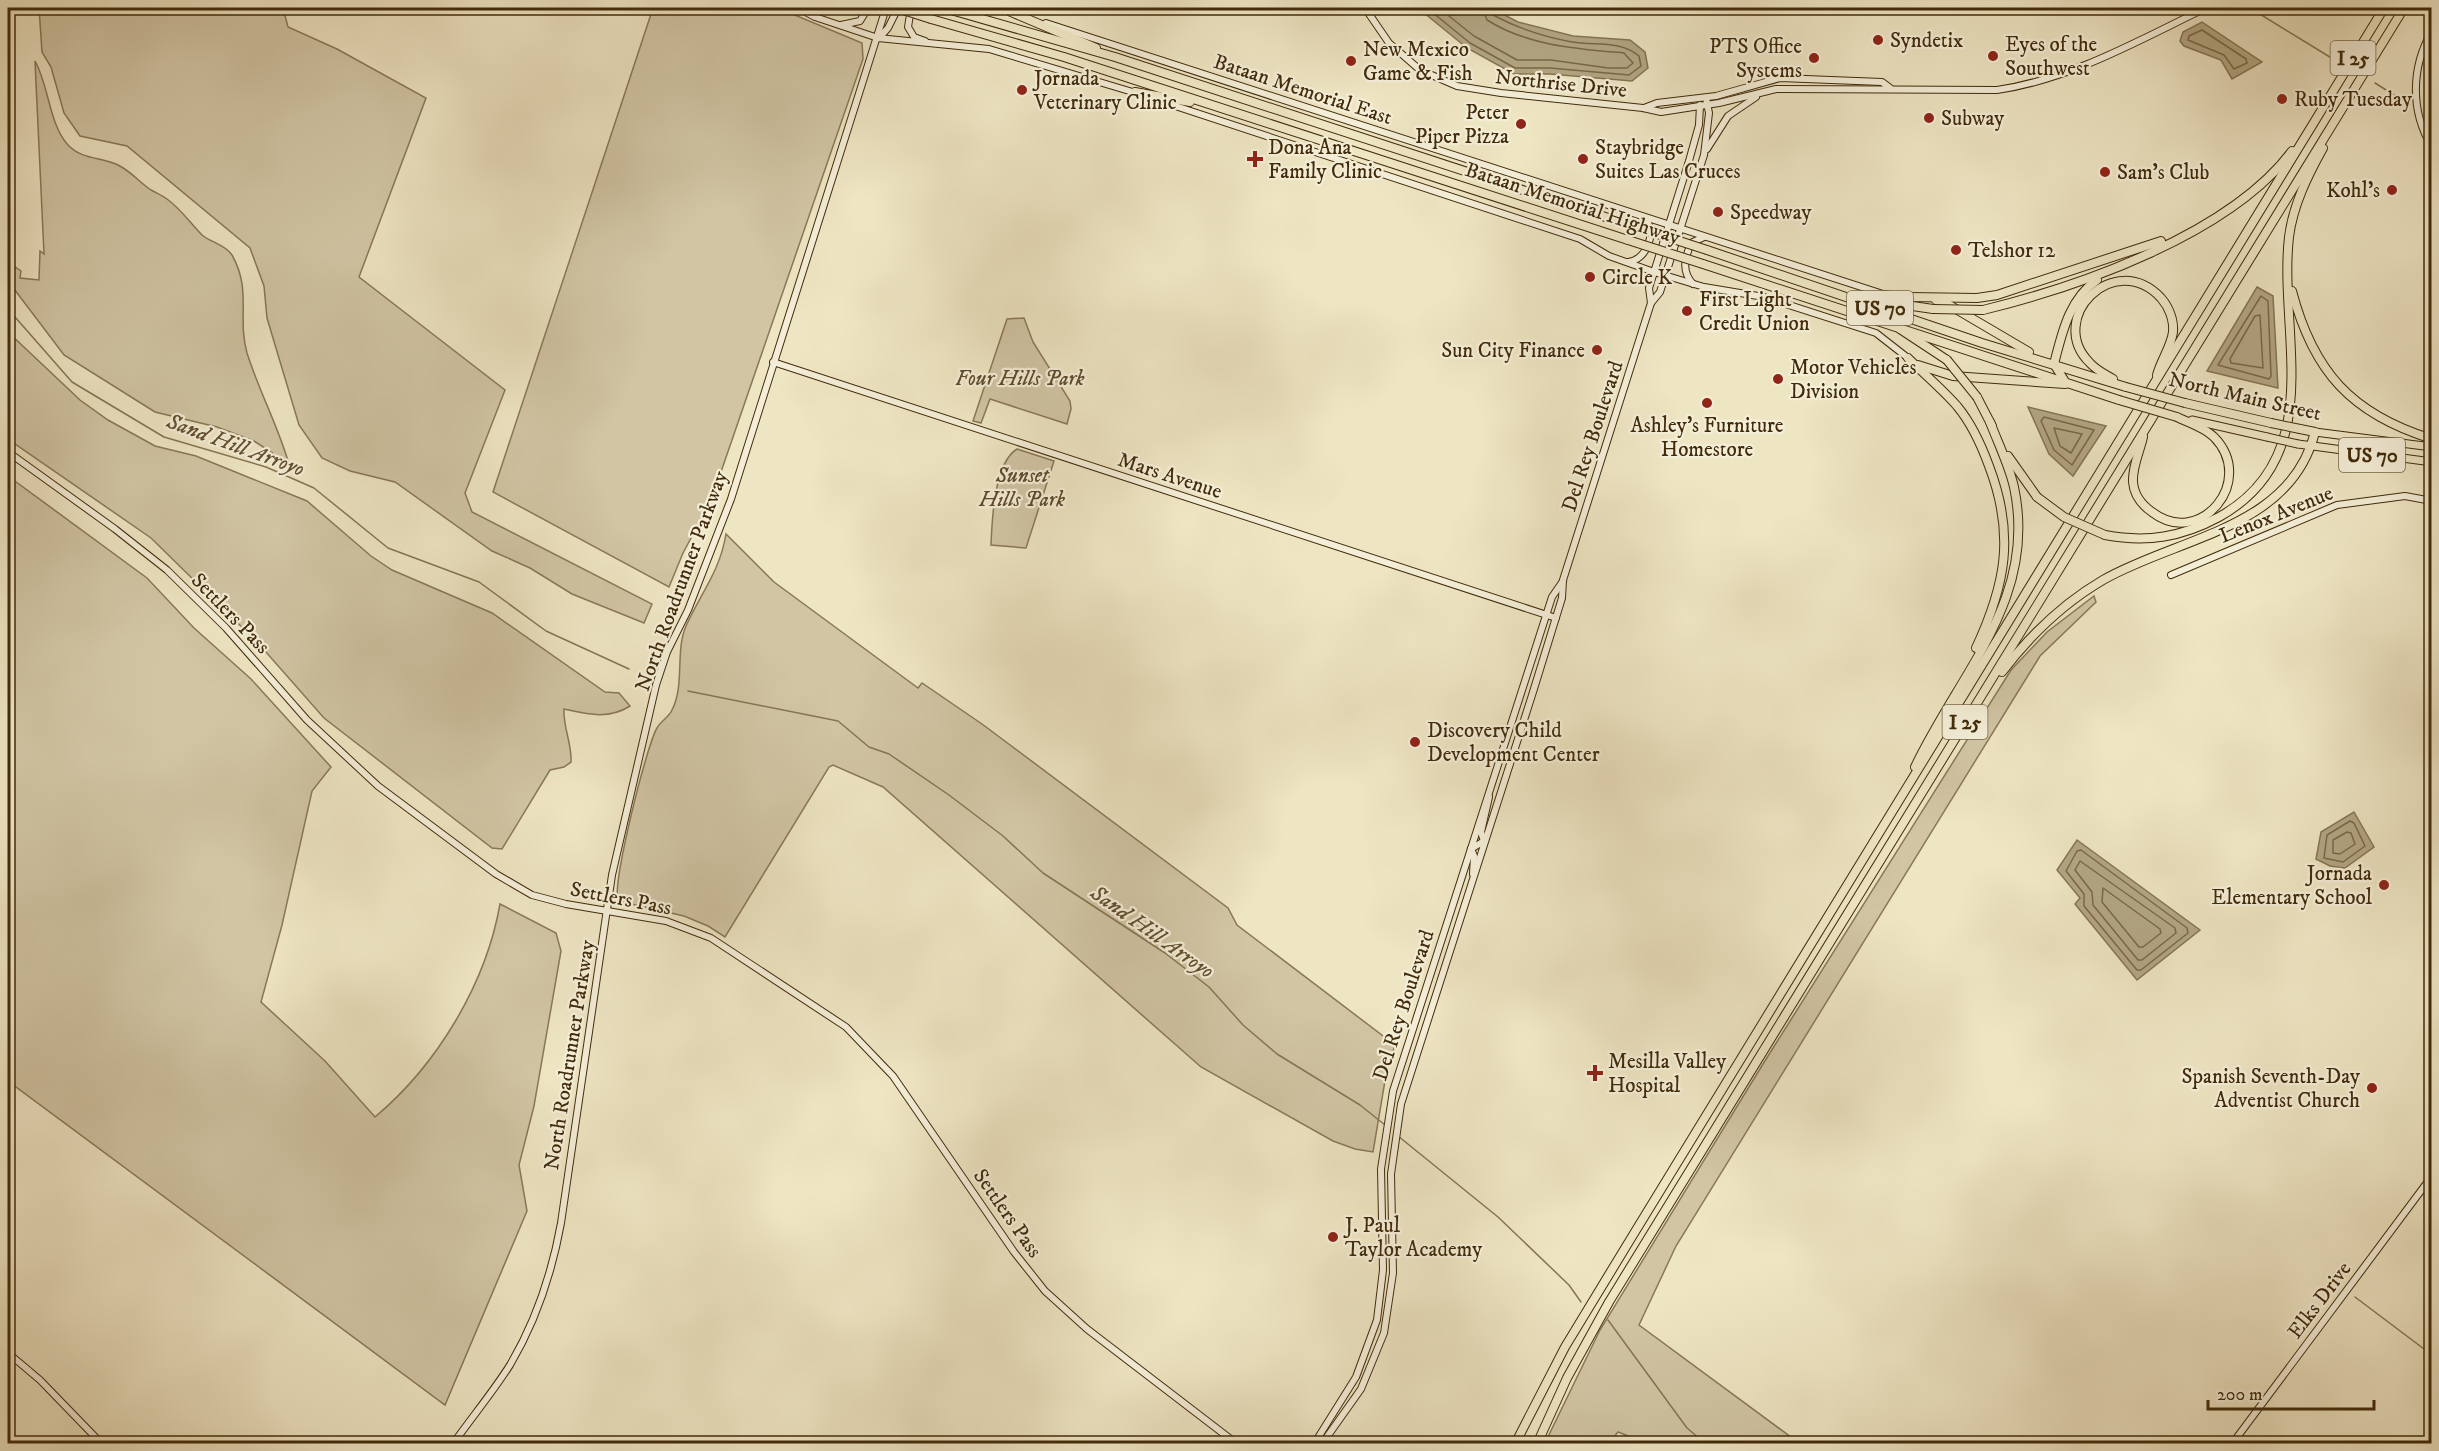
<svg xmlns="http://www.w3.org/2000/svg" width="2439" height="1451" font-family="'IM FELL DW Pica',serif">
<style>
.green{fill:#d1c5a4;stroke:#897857;stroke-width:1.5}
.water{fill:#b3a684;stroke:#857553;stroke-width:1.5}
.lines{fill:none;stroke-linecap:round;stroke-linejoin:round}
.shore{stroke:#7a6847;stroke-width:1.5}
.stream{stroke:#857553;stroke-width:1.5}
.secondary-casing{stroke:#412b0a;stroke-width:8}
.primary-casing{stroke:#412b0a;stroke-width:9}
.highway-casing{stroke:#412b0a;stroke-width:10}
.secondary{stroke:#f4eed8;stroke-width:6}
.primary{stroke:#eee5c3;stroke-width:7}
.highway{stroke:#eee5c3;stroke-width:8}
.primary-bridge-casing{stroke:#412b0a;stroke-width:9;stroke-linecap:butt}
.highway-bridge-casing{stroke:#412b0a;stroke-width:10;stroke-linecap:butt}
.primary-bridge{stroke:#eee5c3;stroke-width:7}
.highway-bridge{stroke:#eee5c3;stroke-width:8}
.poi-dot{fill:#8f2418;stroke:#f4eed8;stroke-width:2}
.labels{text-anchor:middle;stroke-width:4.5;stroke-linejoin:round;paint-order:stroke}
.shield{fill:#f4eed8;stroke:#776648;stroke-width:1.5}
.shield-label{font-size:20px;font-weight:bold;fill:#412b0a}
.poi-label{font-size:21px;fill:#412b0a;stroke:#f4eed8;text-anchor:start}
.street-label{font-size:21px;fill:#412b0a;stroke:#f4eed8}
.park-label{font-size:21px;font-style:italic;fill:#5e4a29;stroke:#f4eed8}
.water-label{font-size:22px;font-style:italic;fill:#63502f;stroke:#f4eed8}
</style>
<rect width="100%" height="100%" fill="#eee5c3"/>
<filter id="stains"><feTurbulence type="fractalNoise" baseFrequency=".00333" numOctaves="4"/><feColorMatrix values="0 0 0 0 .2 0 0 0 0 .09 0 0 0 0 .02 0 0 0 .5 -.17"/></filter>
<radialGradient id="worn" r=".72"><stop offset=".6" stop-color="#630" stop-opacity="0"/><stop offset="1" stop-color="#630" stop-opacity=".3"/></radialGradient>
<g class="green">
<path d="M39 8H283L288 27 337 49 426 98 359 277 505 390 465 493 472 512 652 604 644 623 572 594 530 568 492 551 395 482 350 471 322 458 299 425 267 318 264 286 250 248 127 146 80 136 64 113 51 67 42 52Z"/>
<path d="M653 8H778L862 43 863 59 711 501 683 553 669 587 493 492Z"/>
<path d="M35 61C49 86 49 124 68 145 82 160 102 157 118 165 132 172 139 182 151 190 156 193 162 195 167 199 181 209 190 223 202 235 210 242 226 245 232 255 252 290 237 318 247 353 259 391 278 426 289 464L254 441 217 427 155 412 64 355 8 281V262L21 271 20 278 39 280 40 251 44 254Z"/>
<path d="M1024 318 1033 342 1070 401 1071 409 1067 424 990 399 981 423 973 421 1007 319Z"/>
<path d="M8 332 80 400 108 420 155 446 196 456 307 501 371 556 392 570 492 613 605 692 619 693 630 706C608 720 587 714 564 709 563 728 572 743 571 762L564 767 550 770 502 849 492 848 324 718 258 643 151 538 8 439Z"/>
<path d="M1017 449 1054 461 1026 548 991 545C992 520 994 463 1017 449Z"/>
<path d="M8 476 147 578 194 628 251 679 331 767 312 791 282 925 261 1002 325 1061 375 1117C437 1065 486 984 500 904L556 933 561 951 534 1106 519 1165 527 1211 445 1405 8 1081Z"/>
<path d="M726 534 774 582 918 688 922 683 982 724 1228 908 1237 925 1395 1045 1386 1075 1373 1152 1355 1149 1333 1141 1201 1067 883 787 833 765 829 767 725 937 708 926 684 916 618 901C612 884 646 747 657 728 661 721 669 717 672 710 685 685 675 651 686 626 701 593 720 571 726 534Z"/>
<path d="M2094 596 2096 602 2040 656 1676 1246 1639 1325 1799 1443H1646L1618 1432 1609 1443H1545L1600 1330 1763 1064 2011 670 2047 632Z"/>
</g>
<g class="water">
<path d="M1418 8H1491L1518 22 1573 36 1630 40 1645 52 1648 68 1632 81 1550 74H1514L1467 48Z"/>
<path d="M2202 22 2262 62 2232 79 2221 60 2184 46 2180 41 2183 32Z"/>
<path d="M2257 287 2273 296 2278 388 2207 371Z"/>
<path d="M2028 407 2106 426 2073 476 2049 454Z"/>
<path d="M2354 812 2374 847 2345 868 2330 866 2316 859 2321 832Z"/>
<path d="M2077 840 2200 930 2137 980 2075 904 2080 898 2057 870Z"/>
</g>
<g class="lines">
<g class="shore">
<path d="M1427 8 1470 43 1515 68H1550L1629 75 1641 66 1639 56C1620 40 1596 46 1572 42 1545 37 1517 28 1493 15L1490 8"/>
<path d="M1439 8 1474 36 1517 60H1551L1608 68H1627L1633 63 1624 53C1578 49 1528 46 1487 20L1482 8"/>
<path d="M2202 30 2246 59 2247 63 2234 69 2224 55 2188 40 2189 36Z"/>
<path d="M2261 296 2268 301 2271 376 2269 379 2218 365Z"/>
<path d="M2260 315 2263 368 2231 363 2230 359 2255 316Z"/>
<path d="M2044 417 2094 430 2072 465 2054 450 2041 421Z"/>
<path d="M2054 428 2082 434 2071 453 2060 446Z"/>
<path d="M2350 821 2354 823 2365 846 2343 862 2324 858 2327 835Z"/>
<path d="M2347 832 2351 833 2355 844 2340 854 2333 853V840Z"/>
<path d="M2081 850 2187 928 2188 933 2141 970H2137L2084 906V894L2066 871 2077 851Z"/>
<path d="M2080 861 2175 928 2176 933 2142 960H2138L2093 905 2092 892 2075 870Z"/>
<path d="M2103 888 2160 929 2161 933 2143 947H2139L2102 902Z"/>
</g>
<g class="stream">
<path d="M2250 8 2338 62"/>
<path d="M2375 83 2410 105"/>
<path d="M2425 115 2432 119"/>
<path d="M8 309 72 382 164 437 266 467 314 488 388 548 479 582 546 631 629 669"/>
<path d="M688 691 838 721 869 747 889 754 949 795 1003 836 1043 873 1165 953 1209 987 1243 1025 1277 1054 1360 1105 1385 1125"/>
<path d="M1398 1136 1498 1217 1569 1285 1581 1302"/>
<path d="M2355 1297 2432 1355"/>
<path d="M1608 1320 1687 1428 1706 1444"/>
</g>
<defs>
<g id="secondary">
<path d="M798 8 815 17 878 38 989 49 1136 93"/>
<path d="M911 8 908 27 914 37 925 41"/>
<path d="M996 8 1014 13"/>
<path d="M1365 8 1389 43 1420 70 1457 86 1501 93 1643 108 1661 112 1719 103 1776 89 1997 90C2072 79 2139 40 2206 8"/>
<path d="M1046 23 1883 294 1909 297"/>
<path d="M841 25 860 21 868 8"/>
<path d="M2432 31C2411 67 2410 111 2432 147"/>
<path d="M879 38 888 28 898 8"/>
<path d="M1154 99 1580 239 1609 256 1654 272 1704 287 1764 297 1876 333 1908 358"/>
<path d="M1644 108 1657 103 1716 96 1780 78 1882 82 1890 88"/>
<path d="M1707 149 1728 116 1756 97"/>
<path d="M1628 262C1647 260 1658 232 1644 217"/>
<path d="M1693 284C1681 271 1685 258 1691 243L1704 237"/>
<path d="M1651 303 1649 288 1689 161 1699 125 1700 105"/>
<path d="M773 362 1556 618"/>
<path d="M8 452 115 529 167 570 226 628 307 720 378 786 496 874 532 895 566 904 666 921 711 938 846 1027 893 1076 1014 1252 1045 1291 1087 1329 1237 1444"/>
<path d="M2171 575 2337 505 2405 496 2432 501"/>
<path d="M1471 849 1484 841 1481 832 1489 797"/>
<path d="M1471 849 1474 856 1473 874"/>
<path d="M8 1353 40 1380 102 1444"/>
<path d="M453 1444C472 1417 493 1392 510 1365 536 1321 552 1273 561 1223L612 875 656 685 667 652 688 610 731 499 886 8"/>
<path d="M1314 1444 1356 1377 1377 1320 1383 1270 1381 1169 1393 1091 1552 597 1563 581"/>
<path d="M1322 1444 1361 1389 1384 1333 1393 1273 1391 1174 1401 1104 1533 692 1562 598 1563 580 1651 303 1660 292 1704 155 1709 113 1706 98"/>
<path d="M2232 1444 2432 1176"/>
</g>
<g id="primary">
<path d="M2192 420 2267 437"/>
<path d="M2315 432 2432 447"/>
<path d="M2298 444 2432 462"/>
</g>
<g id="highway">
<path d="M944 8 1115 57 1633 226"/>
<path d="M1011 12 1096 48"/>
<path d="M931 19 1064 57 1628 240"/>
<path d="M1135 92 1190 102"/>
<path d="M1707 250 1982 343 2126 387"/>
<path d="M1703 264 2119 400"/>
<path d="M2292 291C2313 371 2351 414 2432 439"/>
<path d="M1909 297 1977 298 1997 295 2161 241"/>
<path d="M1871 300 1933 309"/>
<path d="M1936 300 1944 302 2029 352"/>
<path d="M1983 310C2081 286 2230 234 2292 151"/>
<path d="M1900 329 1947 360"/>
<path d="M1908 358C1924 374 1942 389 1957 406 1972 424 1981 444 1989 466 2015 534 2006 584 1976 648"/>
<path d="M1918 365 1953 376 2065 384"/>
<path d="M2113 379C2105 374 2096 370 2090 363 2045 319 2114 248 2161 298 2169 307 2174 320 2173 332 2171 347 2161 360 2157 375"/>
<path d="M2064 380 2054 364C2062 333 2069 299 2097 280"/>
<path d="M1977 397 1992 426"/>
<path d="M2185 403 2271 423"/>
<path d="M2143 437C2140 451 2132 467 2133 482 2134 495 2142 505 2152 512 2200 549 2257 481 2214 437 2204 427 2189 423 2177 417"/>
<path d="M2008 456 2037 497"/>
<path d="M2105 535C2147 543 2182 537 2219 517 2329 456 2278 333 2289 237 2293 205 2308 175 2323 148"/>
<path d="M2002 672C2031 634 2062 604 2103 580 2178 537 2291 529 2315 432L2300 429"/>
<path d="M1915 767C1960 672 2038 599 2014 487 2009 465 1998 443 1990 422"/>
<path d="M1515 1444 1565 1347 1630 1240 2384 8"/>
<path d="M1537 1444 1567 1378 1609 1302 2404 8"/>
</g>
</defs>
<use href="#secondary" class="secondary-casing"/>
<use href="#primary" class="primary-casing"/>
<use href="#highway" class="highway-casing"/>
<use href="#secondary" class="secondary"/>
<use href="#primary" class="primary"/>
<use href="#highway" class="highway"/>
<defs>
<path id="primary-bridge" d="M2267 437 2298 444"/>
<g id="highway-bridge">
<path d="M897 8 931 19"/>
<path d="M1633 226 1707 250"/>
<path d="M1628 240 1703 264"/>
<path d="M1933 309 1983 310"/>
<path d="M1947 360 1977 397"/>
<path d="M2126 387 2185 403"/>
<path d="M2119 400 2177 417"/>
<path d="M2271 423 2300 429"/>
<path d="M2037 497 2064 517 2105 535"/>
</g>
</defs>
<use href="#primary-bridge" class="primary-bridge-casing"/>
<use href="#highway-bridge" class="highway-bridge-casing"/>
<use href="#primary-bridge" class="primary-bridge"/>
<use href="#highway-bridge" class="highway-bridge"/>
</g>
<g class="poi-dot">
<circle cx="1878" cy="40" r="6"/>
<circle cx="1993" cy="56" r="6"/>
<circle cx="1814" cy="58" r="6"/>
<circle cx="1351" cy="61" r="6"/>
<circle cx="1022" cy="90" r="6"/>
<circle cx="2282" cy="99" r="6"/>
<circle cx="1929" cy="118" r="6"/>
<circle cx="1521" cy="124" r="6"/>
<path d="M1252 150h6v6h6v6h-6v6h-6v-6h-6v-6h6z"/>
<circle cx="1583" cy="159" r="6"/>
<circle cx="2105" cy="172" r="6"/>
<circle cx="2392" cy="190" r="6"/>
<circle cx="1718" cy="212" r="6"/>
<circle cx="1956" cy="250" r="6"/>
<circle cx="1590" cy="277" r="6"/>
<circle cx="1687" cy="311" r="6"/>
<circle cx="1597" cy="350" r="6"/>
<circle cx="1778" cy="379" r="6"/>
<circle cx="1707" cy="403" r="6"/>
<circle cx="1415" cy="742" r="6"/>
<circle cx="2384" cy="885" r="6"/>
<path d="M1592 1064h6v6h6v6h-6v6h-6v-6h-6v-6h6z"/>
<circle cx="2372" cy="1088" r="6"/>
<circle cx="1333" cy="1237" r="6"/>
</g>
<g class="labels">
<g class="shield">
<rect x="2330.5" y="41" width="45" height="34" rx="4.5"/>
<rect x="1847" y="291" width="66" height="34" rx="4.5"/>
<rect x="2339" y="438" width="66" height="34" rx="4.5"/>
<rect x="1942.5" y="705" width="45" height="34" rx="4.5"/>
</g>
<g class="shield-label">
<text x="2353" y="65">I 25</text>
<text x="1880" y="315">US 70</text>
<text x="2372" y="462">US 70</text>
<text x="1965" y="729">I 25</text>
</g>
<g class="poi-label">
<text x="1890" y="47">Syndetix</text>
<text x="2005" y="51">Eyes of the<tspan x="2005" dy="24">Southwest</tspan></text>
<text x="1802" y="53" text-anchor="end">PTS Office<tspan x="1802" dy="24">Systems</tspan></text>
<text x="1363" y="56">New Mexico<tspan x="1363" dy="24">Game &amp; Fish</tspan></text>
<text x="1034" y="85">Jornada<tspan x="1034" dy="24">Veterinary Clinic</tspan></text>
<text x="2294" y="106">Ruby Tuesday</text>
<text x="1509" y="119" text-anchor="end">Peter<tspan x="1509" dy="24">Piper Pizza</tspan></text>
<text x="1941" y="125">Subway</text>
<text x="1268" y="154">Dona Ana<tspan x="1268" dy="24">Family Clinic</tspan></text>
<text x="1595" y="154">Staybridge<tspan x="1595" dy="24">Suites Las Cruces</tspan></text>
<text x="2117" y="179">Sam's Club</text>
<text x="2380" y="197" text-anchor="end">Kohl's</text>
<text x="1730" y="219">Speedway</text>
<text x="1968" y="257">Telshor 12</text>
<text x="1602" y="284">Circle K</text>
<text x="1699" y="306">First Light<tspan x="1699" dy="24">Credit Union</tspan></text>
<text x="1585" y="357" text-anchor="end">Sun City Finance</text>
<text x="1790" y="374">Motor Vehicles<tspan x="1790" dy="24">Division</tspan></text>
<text x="1707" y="432" text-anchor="middle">Ashley's Furniture<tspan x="1707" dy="24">Homestore</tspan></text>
<text x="1427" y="737">Discovery Child<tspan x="1427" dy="24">Development Center</tspan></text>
<text x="2372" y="880" text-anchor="end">Jornada<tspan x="2372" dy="24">Elementary School</tspan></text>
<text x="1608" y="1068">Mesilla Valley<tspan x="1608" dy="24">Hospital</tspan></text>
<text x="2360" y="1083" text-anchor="end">Spanish Seventh-Day<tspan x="2360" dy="24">Adventist Church</tspan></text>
<text x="1345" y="1232">J. Paul<tspan x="1345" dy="24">Taylor Academy</tspan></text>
</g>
<g class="street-label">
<text transform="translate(1561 83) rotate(6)" y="7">Northrise Drive</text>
<text transform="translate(1303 89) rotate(18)" y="7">Bataan Memorial East</text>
<text transform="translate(1573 203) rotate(18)" y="7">Bataan Memorial Highway</text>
<text transform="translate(2245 396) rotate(13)" y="7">North Main Street</text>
<text transform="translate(1592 436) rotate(-72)" y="7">Del Rey Boulevard</text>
<text transform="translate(1170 475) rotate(18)" y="7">Mars Avenue</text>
<text transform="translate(2276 514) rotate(-22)" y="7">Lenox Avenue</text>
<text transform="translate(681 581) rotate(-70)" y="7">North Roadrunner Parkway</text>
<text transform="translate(231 613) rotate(46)" y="7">Settlers Pass</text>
<text transform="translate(621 898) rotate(11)" y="7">Settlers Pass</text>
<text transform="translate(1403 1005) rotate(-72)" y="7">Del Rey Boulevard</text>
<text transform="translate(569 1055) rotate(-81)" y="7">North Roadrunner Parkway</text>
<text transform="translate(1008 1213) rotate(55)" y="7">Settlers Pass</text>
<text transform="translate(2319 1300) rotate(-53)" y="7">Elks Drive</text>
</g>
<g class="park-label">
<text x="1020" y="385">Four Hills Park</text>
<text x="1022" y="482">Sunset<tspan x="1022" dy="24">Hills Park</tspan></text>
</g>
<g class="water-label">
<text transform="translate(236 444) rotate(20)" y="8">Sand Hill Arroyo</text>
<text transform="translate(1153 931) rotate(35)" y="8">Sand Hill Arroyo</text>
</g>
</g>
<rect width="2439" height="1451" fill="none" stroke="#eee5c3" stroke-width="30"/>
<rect x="9" y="9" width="2421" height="1433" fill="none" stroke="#412b0a" stroke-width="3"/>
<rect x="15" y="15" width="2409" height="1421" fill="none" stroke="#412b0a" stroke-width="1.5"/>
<path d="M2208 1400v9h166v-9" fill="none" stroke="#412b0a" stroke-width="3"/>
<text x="2217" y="1400" font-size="18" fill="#412b0a" stroke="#f4eed8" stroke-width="4.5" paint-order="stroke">200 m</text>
<rect width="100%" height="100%" filter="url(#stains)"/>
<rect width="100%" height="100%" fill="url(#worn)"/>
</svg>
